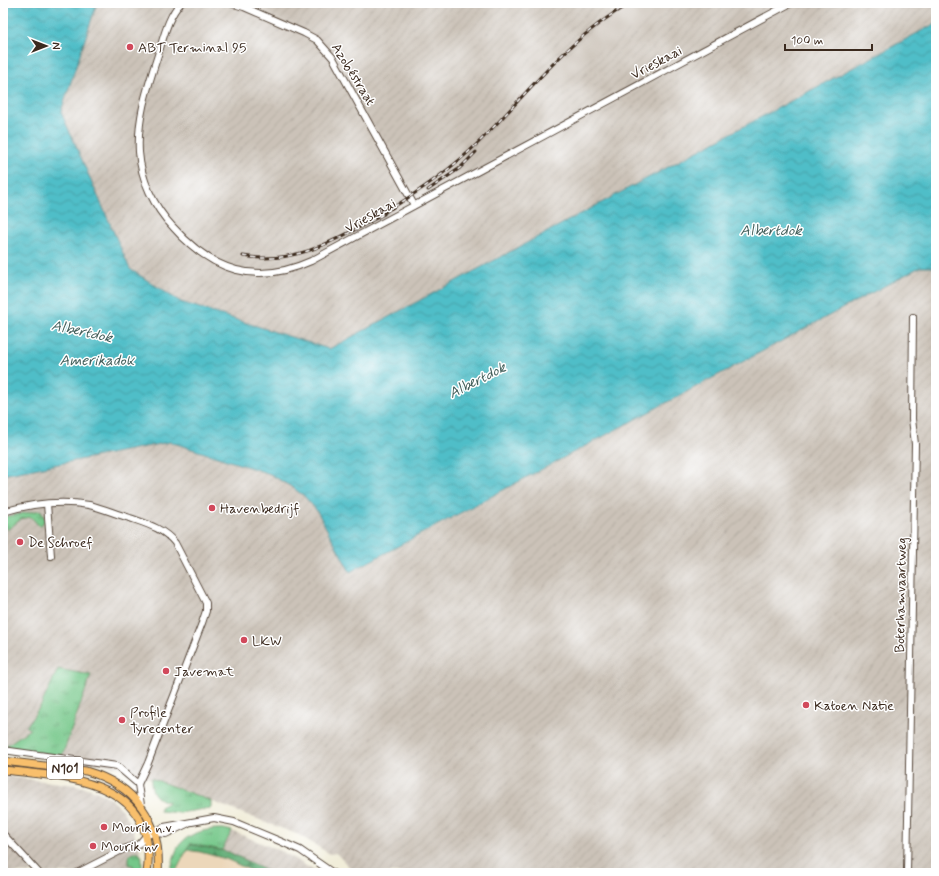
<svg xmlns="http://www.w3.org/2000/svg" width="939" height="876" font-family="Mynerve,sans-serif">
<style>
.built{fill:#ecd7ba}
.industrial{fill:url(#industrial-furrows)}
.railway{fill:#cbc2b8}
.grass{fill:url(#grass-tufts);stroke:#587854}
.forest{fill:url(#forest-firs);stroke:#4e6b4a}
.water{fill:url(#water-waves);stroke:#467473}
.lines{fill:none;stroke-linecap:round;stroke-linejoin:round}
.minor-casing{stroke:#56473a;stroke-width:8}
.major-casing{stroke:#56473a;stroke-width:9}
.minor{stroke:#fff;stroke-width:6}
.major{stroke:#f8bf6c;stroke-width:7}
.rail-casing{stroke:#3b2a1e;stroke-width:3}
.rail{stroke:#fff;stroke-width:1.5;stroke-dasharray:4.5;stroke-linecap:butt}
.poi-dot{fill:#d1495b;stroke:#fff;stroke-width:1.5}
.labels{text-anchor:middle;stroke-width:3;stroke-linejoin:round;paint-order:stroke}
.shield{fill:#fff;stroke:#766a62;stroke-width:1}
.shield-label{font-size:13px;font-weight:bold;fill:#3b2a1e}
.poi-label{font-size:14px;fill:#3b2a1e;stroke:#fff;text-anchor:start}
.street-label{font-size:14px;fill:#3b2a1e;stroke:#fff}
.water-label{font-size:15px;font-style:italic;fill:#425e5a;stroke:#fff}
</style>
<defs>
<pattern id="industrial-furrows" width="10" height="10" patternUnits="userSpaceOnUse"><rect width="10" height="10" fill="#cbc2b8"/><path d="M-1 1l2-2M0 10L10 0M9 11l2-2" fill="none" stroke="#afa79e"/></pattern>
<pattern id="grass-tufts" width="24" height="20" patternUnits="userSpaceOnUse"><rect width="24" height="20" fill="#75c789"/><path d="M3 7l-1-3M5 7V3M7 7l1-3M15 17l-1-3M17 17v-4M19 17l1-3" fill="none" stroke="#61a26f"/></pattern>
<pattern id="forest-firs" width="22" height="20" patternUnits="userSpaceOnUse"><rect width="22" height="20" fill="#60ac75"/><path d="M5 1l3.5 6h-7zM16 11l3.5 6h-7z" fill="#508c5f"/></pattern>
<pattern id="water-waves" width="16" height="10" patternUnits="userSpaceOnUse"><rect width="16" height="10" fill="#50bec8"/><path d="M0 5q4-4 8 0t8 0" fill="none" stroke="#449ba2"/></pattern>
</defs>
<rect width="100%" height="100%" fill="#fff"/>
<filter id="ink" filterUnits="userSpaceOnUse"><feTurbulence type="fractalNoise" baseFrequency=".025" numOctaves="2"/><feDisplacementMap in="SourceGraphic" scale="8" xChannelSelector="R" yChannelSelector="G"/><feConvolveMatrix kernelMatrix="1 2 1 2 8 2 1 2 1" color-interpolation-filters="sRGB"/></filter>
<filter id="wash" filterUnits="userSpaceOnUse"><feTurbulence type="fractalNoise" baseFrequency=".012" numOctaves="4" result="noise"/><feDisplacementMap in="SourceGraphic" scale="16" xChannelSelector="R" yChannelSelector="G"/><feGaussianBlur stdDeviation="0.9" result="paint"/><feColorMatrix in="noise" values="0 0 0 0 0 0 0 0 0 0 0 0 0 0 0 0 0 1.4 0 .05"/><feComposite in="paint" operator="in"/></filter>
<g filter="url(#wash)">
<rect width="100%" height="100%" fill="#f1edd9"/>
<path class="built" d="M186 850 200 852 226 859 256 873H175Z"/>
<g class="industrial">
<path d="M97 3H936V23L329 349 181 302 130 269 61 112Z"/>
<path d="M920 267H936V873H355L336 853 330 854 299 835 151 778 141 777 138 781 123 768 3 747V475L170 442 270 474 293 488 304 496 317 511 351 572Z"/>
<path d="M3 776 75 785 91 789 107 796 120 807 131 824 142 857V873H3Z"/>
<path d="M232 831 283 852 318 873H271L222 850Z"/>
</g>
<path class="railway" d="M641 3H679L616 38 527 104 524 99 563 57 603 26Z"/>
<g class="grass">
<path d="M41 510 45 520 40 527 31 517 21 519 7 530 3 523V517Z"/>
<path d="M58 669 91 675 62 756 4 747 30 729 26 727 41 705Z"/>
<path d="M151 778 211 801V808L179 813 160 811V807L169 802C156 800 150 792 151 778Z"/>
<path d="M224 829 232 831 222 850 190 844 175 873H170C172 865 174 856 177 849 185 833 208 828 224 829Z"/>
<path d="M135 852H139L142 857V873H133V865H129V855Z"/>
</g>
<path class="forest" d="M190 844 229 852 271 873H256L226 859 200 852 186 850Z"/>
<path class="water" d="M3 3H97L61 112 130 269 181 302 329 349 936 23V267H920L350 572 317 511 304 496 293 488 270 474 170 442 3 475Z"/>
</g>
<g filter="url(#ink)">
<g class="lines">
<defs>
<g id="minor">
<path d="M181 3C168 15 163 40 157 58 147 89 137 119 139 152 141 180 154 207 173 227 212 271 256 286 311 261L791 3"/>
<path d="M230 3 244 7 304 33 317 40 333 58 414 205"/>
<path d="M47 504 51 556"/>
<path d="M3 512C30 504 60 500 89 505 102 508 116 514 130 518 147 524 163 528 175 543L206 603V611L202 623 148 763 138 784"/>
<path d="M3 750 117 766 138 784"/>
<path d="M138 784 141 805"/>
<path d="M155 833 166 834 187 824"/>
<path d="M3 834 39 873"/>
<path d="M77 873 124 849 139 844 146 836 164 827 214 818 234 822 282 842 300 850 333 873"/>
<path d="M907 873 915 444 912 419 913 317"/>
</g>
<g id="major">
<path d="M3 761 86 771C135 785 162 821 158 873"/>
<path d="M3 770C69 777 160 780 147 873"/>
</g>
</defs>
<use href="#minor" class="minor-casing"/>
<use href="#major" class="major-casing"/>
<use href="#minor" class="minor"/>
<use href="#major" class="major"/>
<defs>
<g id="rail">
<path d="M428 190 460 168 476 152"/>
<path d="M379 216C414 195 450 171 479 142 531 90 565 41 630 3"/>
<path d="M243 256C296 266 339 238 384 214"/>
</g>
</defs>
<use href="#rail" class="rail-casing"/>
<use href="#rail" class="rail"/>
</g>
</g>
<g class="poi-dot">
<circle cx="130" cy="47" r="4"/>
<circle cx="212" cy="508" r="4"/>
<circle cx="20" cy="542" r="4"/>
<circle cx="244" cy="640" r="4"/>
<circle cx="166" cy="671" r="4"/>
<circle cx="806" cy="705" r="4"/>
<circle cx="122" cy="720" r="4"/>
<circle cx="104" cy="827" r="4"/>
<circle cx="93" cy="846" r="4"/>
</g>
<g class="labels">
<rect class="shield" x="47" y="757" width="36" height="22" rx="3"/>
<g class="shield-label">
<text x="65" y="773">N101</text>
</g>
<g class="poi-label">
<text x="138" y="52">ABT Terminal 95</text>
<text x="220" y="513">Havenbedrijf</text>
<text x="28" y="547">De Schroef</text>
<text x="252" y="645">LKW</text>
<text x="174" y="676">Javemat</text>
<text x="814" y="710">Katoen Natie</text>
<text x="130" y="717">Profile<tspan x="130" dy="16">Tyrecenter</tspan></text>
<text x="112" y="832">Mourik n.v.</text>
<text x="101" y="851">Mourik nv</text>
</g>
<g class="street-label">
<text transform="translate(656 62) rotate(-28)" y="5">Vrieskaai</text>
<text transform="translate(354 74) rotate(58)" y="5">Azobéstraat</text>
<text transform="translate(370 215) rotate(-29)" y="5">Vrieskaai</text>
<text transform="translate(900 595) rotate(-89)" y="5">Boterhamvaartweg</text>
</g>
<g class="water-label">
<text x="771" y="235">Albertdok</text>
<text transform="translate(82 331) rotate(12)" y="5">Albertdok</text>
<text x="97" y="365">Amerikadok</text>
<text transform="translate(477 380) rotate(-27)" y="5">Albertdok</text>
</g>
</g>
<rect width="939" height="876" fill="none" stroke="#fff" stroke-width="16"/>
<g transform="translate(46 46) rotate(90)" stroke="#ffffff" stroke-width="3" paint-order="stroke">
<path d="M0-3L7 15L0 10L-7 15Z" fill="#3b2a1e"/>
<text y="-6" font-size="11" font-weight="bold" text-anchor="middle" fill="#3b2a1e">N</text>
</g>
<path d="M785 44v6h87v-6" fill="none" stroke="#3b2a1e" stroke-width="2"/>
<text x="791" y="44" font-size="12" fill="#3b2a1e" stroke="#ffffff" stroke-width="3" paint-order="stroke">100 m</text>
</svg>
